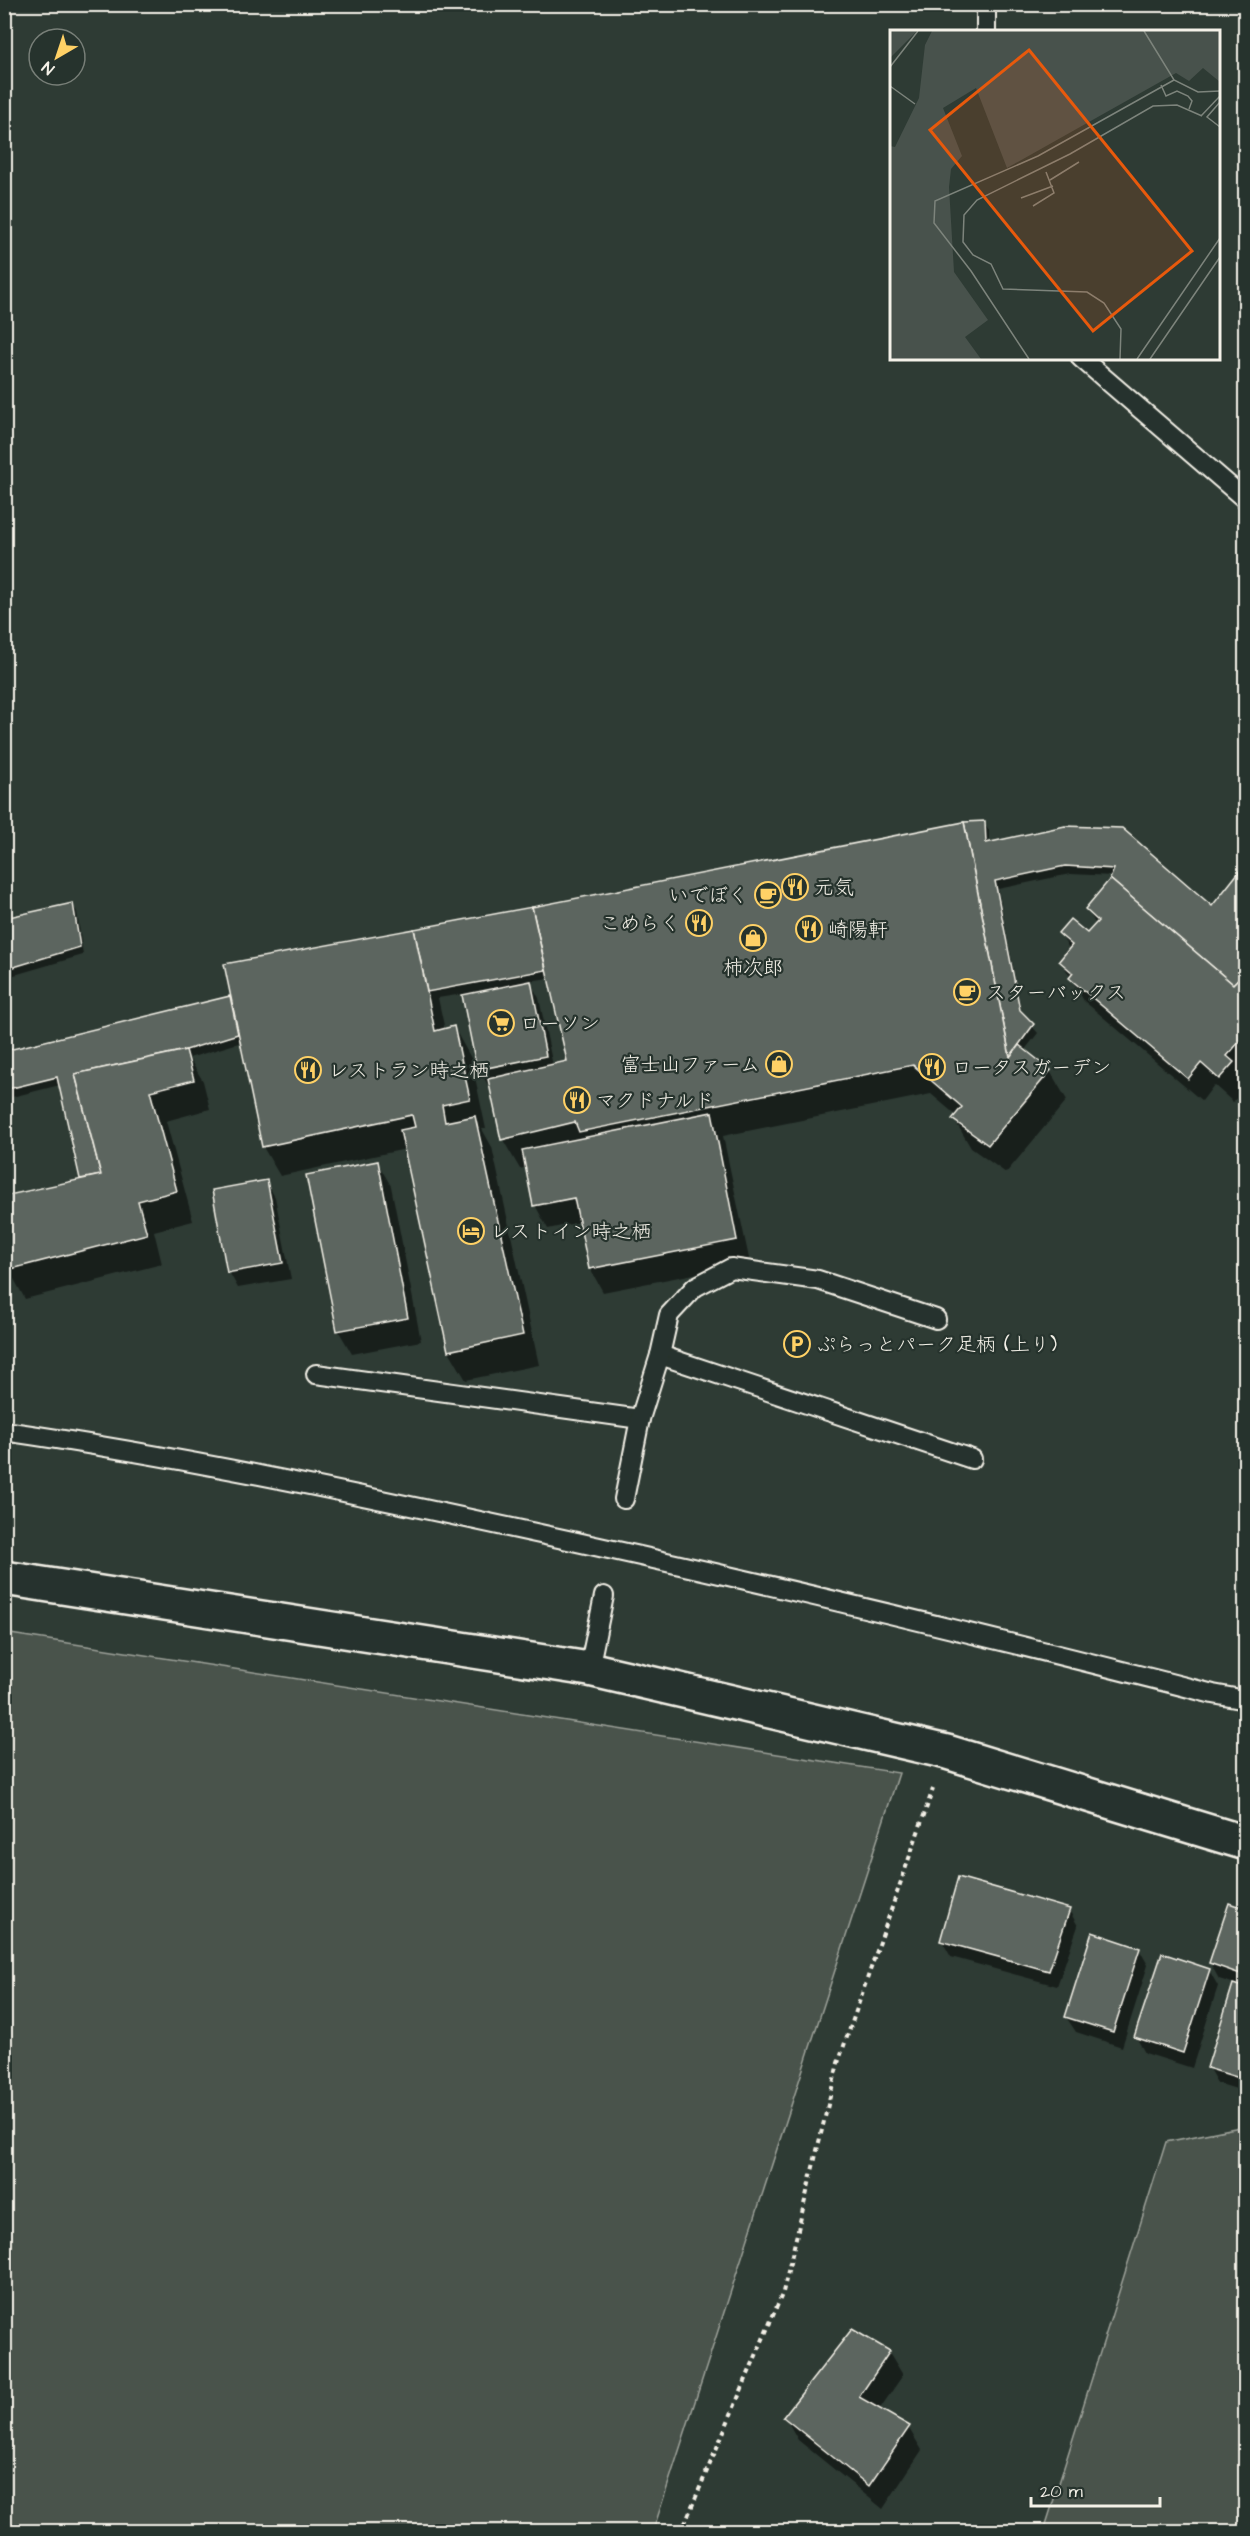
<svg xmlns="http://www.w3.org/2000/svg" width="1250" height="2536" font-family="'Architects Daughter','Klee One',sans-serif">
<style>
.green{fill:#48524c;stroke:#9ea29a;stroke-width:1.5}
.shadow{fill:#0007;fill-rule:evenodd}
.building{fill:#5c655e;stroke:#f4f1e8;stroke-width:1.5}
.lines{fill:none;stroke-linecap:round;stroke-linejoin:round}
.lane-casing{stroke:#f4f1e8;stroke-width:22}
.street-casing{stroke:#f4f1e8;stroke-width:38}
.path{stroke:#f4f1e8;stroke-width:4;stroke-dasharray:4.5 4.5;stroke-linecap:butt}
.lane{stroke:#26332d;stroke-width:18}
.street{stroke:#26332d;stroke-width:33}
.labels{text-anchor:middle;stroke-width:4.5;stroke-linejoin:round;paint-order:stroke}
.poi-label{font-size:20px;fill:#f4f1e8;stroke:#26332d;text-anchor:start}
.inset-road{fill:none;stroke:#7d847c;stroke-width:1.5}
.view{fill:#e8590c;fill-opacity:0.15;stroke:#e8590c;stroke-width:3}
.inset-edge{fill:none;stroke:#f4f1e8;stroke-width:3}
</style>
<rect width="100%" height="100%" fill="#2e3b34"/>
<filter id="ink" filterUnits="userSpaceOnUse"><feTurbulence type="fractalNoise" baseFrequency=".0167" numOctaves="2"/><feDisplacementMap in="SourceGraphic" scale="12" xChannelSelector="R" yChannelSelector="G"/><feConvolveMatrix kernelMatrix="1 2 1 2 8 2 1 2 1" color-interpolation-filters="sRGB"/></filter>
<g filter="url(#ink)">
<g class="green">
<path d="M4 1633 899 1773 653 2531H5Z"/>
<path d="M1245 2126V2531H1044L1166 2142Z"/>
</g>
<g class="shadow">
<path d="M984 823 989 830V844L1065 828 1212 908 1246 865V1073L1241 1077 1246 1087 1233 1102 1214 1085 1202 1101 1084 1001 1061 961 1070 950 1060 933 1087 936 1096 925 1087 909 1113 876 1070 874 998 889 1022 1015 1038 1033 1024 1051 1050 1071 1067 1100 1006 1173 971 1148 954 1119 957 1116 931 1094 723 1136 750 1263 603 1292 590 1269 580 1222 548 1229 535 1205 527 1167 520 1169 503 1140 490 1085H488L479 1069 463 994 438 998 445 1030 454 1028 471 1058 486 1129H482L492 1147 539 1365 466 1380 449 1351 406 1149 280 1176 263 1147 242 1042 189 1058 203 1081 210 1109 166 1121 193 1221 154 1231 162 1264 25 1299 9 1270 4 1271V1197L82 1180 60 1085 4 1099V1053L229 998 233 1005 415 935V930ZM549 978 569 1062 553 1066 539 998 529 981Z"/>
<path d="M72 904 77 912 83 955 4 978V919Z"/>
<path d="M377 1162 391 1186 421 1341 352 1354 338 1330Z"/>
<path d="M266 1182 275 1197 291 1279 238 1288 229 1272Z"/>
<path d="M1069 1910 1078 1926 1057 1986 951 1957 942 1941Z"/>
<path d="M1246 1911V2092L1217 2083 1208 2067 1235 1984 1219 1979 1210 1963Z"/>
<path d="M1139 1949 1148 1965 1122 2047 1076 2032 1066 2017Z"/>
<path d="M1209 1970 1218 1986 1192 2068 1145 2053 1136 2037Z"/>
<path d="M852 2331 889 2352 903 2375 879 2410 908 2427 922 2450 883 2509 798 2440 785 2417Z"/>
</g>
<g class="building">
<path d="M985 821 986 843 1065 826 1122 828 1212 906 1246 863V985L1238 979 1233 984 1110 879 1114 869 1065 866 995 881 1020 1010 1034 1024 1010 1057 964 822Z"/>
<path d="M964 822 1010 1057 1019 1045 1051 1070 988 1145 952 1119 962 1107 913 1065 579 1132 575 1122 501 1140 488 1079 567 1061 532 907Z"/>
<path d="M1110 879 1233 984 1238 979 1246 985V1034L1227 1056 1234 1062 1219 1079 1201 1063 1188 1079 1069 978 1073 973 1059 961 1072 945 1058 933 1070 919 1087 933 1098 921 1085 909Z"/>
<path d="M73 903 80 947 4 970V918Z"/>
<path d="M532 907 546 970 427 992 414 929Z"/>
<path d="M414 929 435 1031 454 1026 470 1099 442 1105 445 1122 475 1116 523 1335 448 1351 400 1130 415 1127 412 1115 262 1147 224 964Z"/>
<path d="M531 981 546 1056 477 1070 462 995Z"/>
<path d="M230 996 238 1034 186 1050 75 1074 101 1175 80 1179 57 1077 4 1090V1051Z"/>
<path d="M186 1050 194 1080 150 1091 177 1191 138 1201 147 1234 7 1270 4 1261V1196L101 1175 75 1074Z"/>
<path d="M712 1112 737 1240 589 1269 574 1198 533 1206 522 1150Z"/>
<path d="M378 1161 408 1318 337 1331 306 1175Z"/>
<path d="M267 1180 283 1263 227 1273 212 1190Z"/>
<path d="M958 1877 1070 1909 1049 1971 940 1941Z"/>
<path d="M1229 1903 1246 1909V1976L1209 1963Z"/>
<path d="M1092 1932 1140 1948 1113 2032 1065 2017Z"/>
<path d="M1162 1953 1210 1969 1183 2053 1134 2037Z"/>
<path d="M1233 1984 1246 1988V2080L1207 2068Z"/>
<path d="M852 2329 890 2351 859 2397 910 2426 869 2486 783 2417Z"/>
</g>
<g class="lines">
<defs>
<g id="lane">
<path d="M986 32V4"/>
<path d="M1081 358 1246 500"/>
<path d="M660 1355 972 1459"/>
<path d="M316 1374 640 1419"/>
<path d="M4 1431C177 1456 347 1492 517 1529 750 1579 982 1635 1213 1694L1246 1700"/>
<path d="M624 1499 640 1419 660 1355 669 1315 695 1287 731 1268 818 1280 936 1319"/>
<path d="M589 1669 604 1596"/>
</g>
<path id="street" d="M4 1578 589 1669 947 1752 1246 1843"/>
</defs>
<use href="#lane" class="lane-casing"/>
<use href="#street" class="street-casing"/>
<path class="path" d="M681 2532 783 2292 838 2063 933 1789"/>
<use href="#lane" class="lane"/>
<use href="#street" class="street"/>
</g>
</g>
<defs>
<symbol id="restaurant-ring" viewBox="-11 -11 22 22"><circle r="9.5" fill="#26332d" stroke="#ffd166" stroke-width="1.5"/><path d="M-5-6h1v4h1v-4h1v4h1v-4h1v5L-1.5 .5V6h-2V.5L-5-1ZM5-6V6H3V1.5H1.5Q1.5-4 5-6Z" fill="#ffd166"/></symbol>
<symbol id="cafe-ring" viewBox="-11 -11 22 22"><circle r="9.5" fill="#26332d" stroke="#ffd166" stroke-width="1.5"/><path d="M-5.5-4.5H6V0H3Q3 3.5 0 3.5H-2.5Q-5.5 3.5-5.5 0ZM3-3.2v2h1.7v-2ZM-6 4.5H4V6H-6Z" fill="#ffd166"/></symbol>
<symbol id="shop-ring" viewBox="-11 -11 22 22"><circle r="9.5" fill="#26332d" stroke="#ffd166" stroke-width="1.5"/><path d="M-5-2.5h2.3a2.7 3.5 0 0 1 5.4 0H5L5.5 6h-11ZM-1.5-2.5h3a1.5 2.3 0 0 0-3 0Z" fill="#ffd166"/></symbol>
<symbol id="supermarket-ring" viewBox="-11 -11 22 22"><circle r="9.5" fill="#26332d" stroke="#ffd166" stroke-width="1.5"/><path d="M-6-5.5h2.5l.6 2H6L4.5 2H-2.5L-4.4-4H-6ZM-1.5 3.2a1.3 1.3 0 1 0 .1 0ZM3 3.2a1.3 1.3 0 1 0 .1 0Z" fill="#ffd166"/></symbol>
<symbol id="hotel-ring" viewBox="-11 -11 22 22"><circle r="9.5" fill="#26332d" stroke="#ffd166" stroke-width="1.5"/><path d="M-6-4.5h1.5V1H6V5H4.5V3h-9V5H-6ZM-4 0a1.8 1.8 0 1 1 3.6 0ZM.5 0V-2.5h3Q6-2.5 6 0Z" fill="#ffd166"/></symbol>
<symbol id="parking-ring" viewBox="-11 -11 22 22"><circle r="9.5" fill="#26332d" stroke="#ffd166" stroke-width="1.5"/><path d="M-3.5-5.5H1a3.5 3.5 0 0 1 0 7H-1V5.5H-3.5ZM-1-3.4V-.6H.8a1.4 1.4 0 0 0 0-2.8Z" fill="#ffd166"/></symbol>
</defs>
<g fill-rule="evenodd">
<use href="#restaurant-ring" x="780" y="872" width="30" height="30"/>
<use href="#cafe-ring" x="753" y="880" width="30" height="30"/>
<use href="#restaurant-ring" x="684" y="908" width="30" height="30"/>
<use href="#restaurant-ring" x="794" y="914" width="30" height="30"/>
<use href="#shop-ring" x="738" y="923" width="30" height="30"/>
<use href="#cafe-ring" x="952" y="977" width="30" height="30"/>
<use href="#supermarket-ring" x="486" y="1008" width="30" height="30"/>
<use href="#shop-ring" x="764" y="1049" width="30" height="30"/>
<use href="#restaurant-ring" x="917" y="1052" width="30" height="30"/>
<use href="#restaurant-ring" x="293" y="1055" width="30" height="30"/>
<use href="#restaurant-ring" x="562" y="1085" width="30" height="30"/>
<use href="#hotel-ring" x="456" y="1216" width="30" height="30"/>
<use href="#parking-ring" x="782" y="1329" width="30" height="30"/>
</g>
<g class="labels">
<g class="poi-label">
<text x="814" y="894">元気</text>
<text x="748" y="902" text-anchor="end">いでぼく</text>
<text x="680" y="930" text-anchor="end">こめらく</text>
<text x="828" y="936">崎陽軒</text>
<text x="753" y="974" text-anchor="middle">柿次郎</text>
<text x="986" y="999">スターバックス</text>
<text x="520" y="1030">ローソン</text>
<text x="760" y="1071" text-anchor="end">富士山ファーム</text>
<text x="952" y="1074">ロータスガーデン</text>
<text x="328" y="1077">レストラン時之栖</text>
<text x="596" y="1107">マクドナルド</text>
<text x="490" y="1238">レストイン時之栖</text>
<text x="816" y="1351">ぷらっとパーク足柄 (上り)</text>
</g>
</g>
<g transform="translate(890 30)">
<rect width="330" height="330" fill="#2e3b34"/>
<path d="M0 1H27L0 28ZM42 1H330V52L313 38 299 51 286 43 117 138 86 58 53 78 72 126 61 139 59 157 64 242 98 290 75 307 91 329H0V116L5 117 29 68 35 15Z" fill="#48524c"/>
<path class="inset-road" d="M254 1 284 50 308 62 330 61M0 37 28 1M271 55 276 66 287 61 298 66 302 71 299 79M0 56 25 74M330 72 317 87 330 97M311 86 330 66M160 150 189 132M131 168 163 156M143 176 164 163 156 142M139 329 81 241 44 193 45 171 148 126 284 50M230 329 231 299 214 273 197 262 113 259 101 234 83 225 73 212 74 185 87 170 180 124 263 76 287 75 312 86M247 329 330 208M260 329 330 227"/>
<path class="view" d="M139 20 302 221 203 301 40 100Z"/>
<rect width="330" height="330" class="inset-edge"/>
</g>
<rect width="1250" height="2536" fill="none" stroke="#26332d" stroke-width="24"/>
<rect x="12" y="12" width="1226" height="2512" fill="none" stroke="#f4f1e8" stroke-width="2" filter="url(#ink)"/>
<g transform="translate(57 57) rotate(219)"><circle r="28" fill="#26332d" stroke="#787f78" stroke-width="1.5"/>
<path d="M0-4.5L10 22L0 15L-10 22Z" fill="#ffd166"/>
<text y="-9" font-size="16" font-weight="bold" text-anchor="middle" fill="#f4f1e8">N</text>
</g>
<path d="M1031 2497v9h129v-9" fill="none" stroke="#f4f1e8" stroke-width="3"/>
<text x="1040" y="2497" font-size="18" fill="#f4f1e8" stroke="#26332d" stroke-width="4.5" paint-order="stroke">20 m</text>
</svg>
